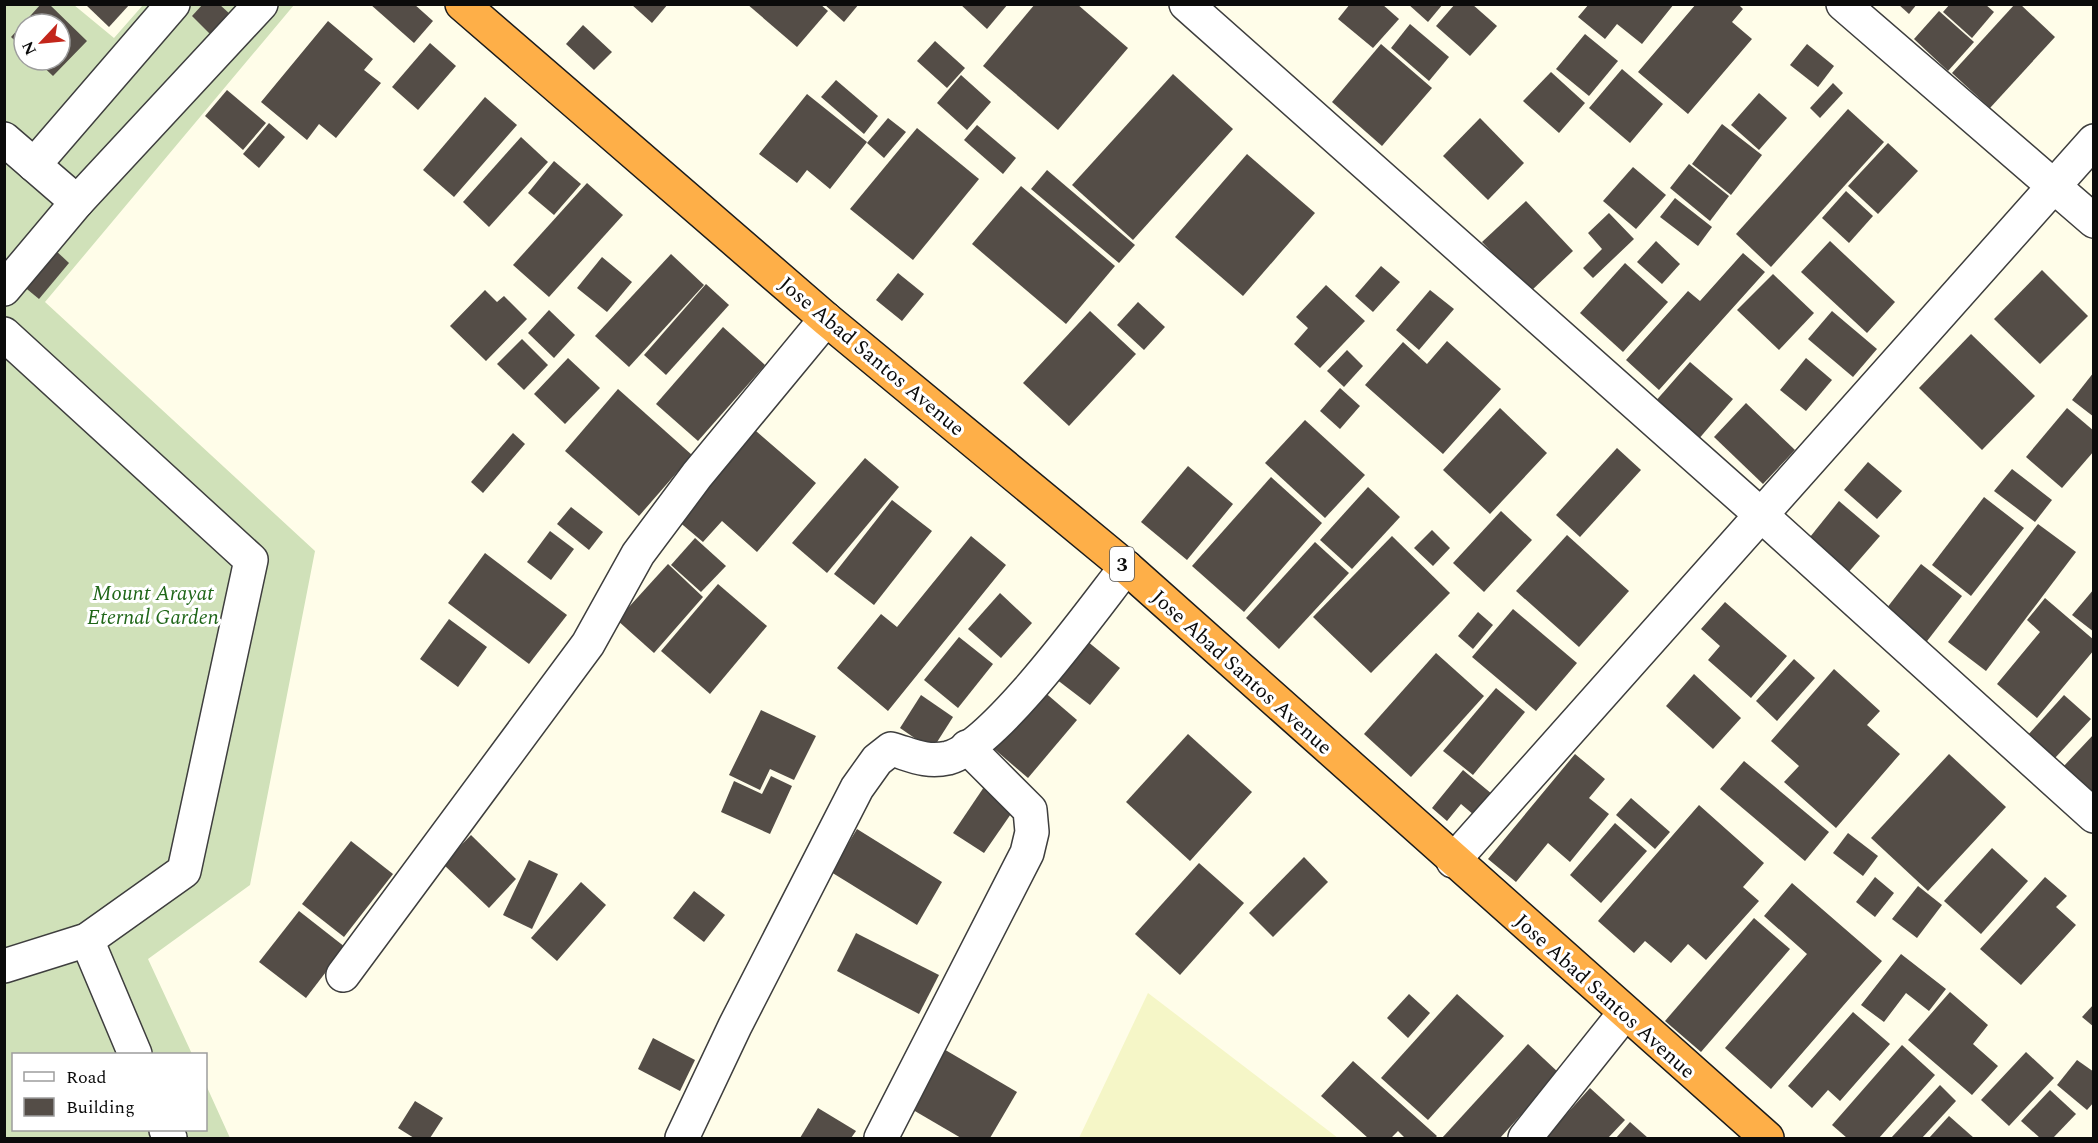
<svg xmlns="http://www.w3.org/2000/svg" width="2098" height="1143" font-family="Spectral,serif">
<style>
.farmland{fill:#f5f6c7}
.cemetery{fill:#d0e1b9;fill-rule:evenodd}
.building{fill:#544d47}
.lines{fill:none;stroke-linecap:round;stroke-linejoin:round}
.minor-casing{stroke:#3e3e3e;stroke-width:36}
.highway-casing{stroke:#1c1c1c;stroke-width:36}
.minor{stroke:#fff;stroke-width:33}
.highway{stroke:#feaf48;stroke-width:33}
.labels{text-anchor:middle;stroke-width:6;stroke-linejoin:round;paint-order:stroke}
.shield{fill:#fff;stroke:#545454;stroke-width:1.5}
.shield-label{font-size:20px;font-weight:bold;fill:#0b0b0b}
.street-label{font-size:21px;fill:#0b0b0b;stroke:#fff}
.park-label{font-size:21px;font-style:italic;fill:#1f6618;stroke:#fff}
</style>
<rect width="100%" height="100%" fill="#fffde9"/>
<path class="farmland" d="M1148 993 1338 1138H1079Z"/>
<path class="cemetery" d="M5 5H74L114 38 143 5H294L45 302 315 551 250 885 148 959 192 1054H14V1130H206V1085L230 1138H5ZM24 24H60V60H24Z"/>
<g class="building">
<path d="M41 4H49L87 41 53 76 36 60H60V24H24V49L11 37Z"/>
<path d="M85 4H130L109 27Z"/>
<path d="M203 4H219L231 15 212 36 192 16Z"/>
<path d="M370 4H414L433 21 414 43Z"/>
<path d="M631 4H668L652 23Z"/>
<path d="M747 4H820L828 11 797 47Z"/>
<path d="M824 4H859L844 22Z"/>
<path d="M960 4H1008L987 29Z"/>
<path d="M1035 4H1077L1128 48 1058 130 983 66Z"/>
<path d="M1350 4H1382L1399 19 1373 48 1338 19Z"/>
<path d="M1408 4H1443L1428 22Z"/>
<path d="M1455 4H1472L1497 26 1470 56 1436 26Z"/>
<path d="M1589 4H1674L1642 44 1617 24 1605 39 1578 17Z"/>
<path d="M1696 4H1738L1743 9 1732 22 1752 39 1688 114 1638 72Z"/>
<path d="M1898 4H1917L1909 14Z"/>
<path d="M1950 4H1985L1994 12 1972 38 1943 12Z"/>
<path d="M2015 4H2020L2055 37 1990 108 1952 73Z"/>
<path d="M1939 11 1974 42 1948 71 1914 39Z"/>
<path d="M328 21 373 59 364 70 381 83 336 138 319 124 307 140 261 102Z"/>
<path d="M1410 24 1449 57 1429 81 1391 48Z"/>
<path d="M583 25 612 52 594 70 566 44Z"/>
<path d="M1585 34 1618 61 1589 96 1556 69Z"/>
<path d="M935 41 965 68 947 88 917 61Z"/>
<path d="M430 43 456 66 418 110 392 87Z"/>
<path d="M1381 44 1432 88 1382 146 1332 102Z"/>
<path d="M1807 44 1834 66 1818 87 1790 65Z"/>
<path d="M1622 69 1663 104 1630 143 1589 108Z"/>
<path d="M1551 72 1585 103 1559 133 1523 101Z"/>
<path d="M1173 74 1233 129 1133 240 1072 185Z"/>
<path d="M961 75 991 102 967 130 937 103Z"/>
<path d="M836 80 878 116 864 134 821 97Z"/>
<path d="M1833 83 1843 93 1820 118 1810 108Z"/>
<path d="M227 90 266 123 243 150 205 116Z"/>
<path d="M1759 93 1787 118 1759 150 1731 125Z"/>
<path d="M807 94 867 142 830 189 807 170 797 183 759 154Z"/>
<path d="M485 97 517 125 454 197 423 170Z"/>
<path d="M1848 109 1884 142 1771 267 1736 234Z"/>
<path d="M888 118 906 132 884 158 867 143Z"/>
<path d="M1480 118 1524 163 1488 200 1443 156Z"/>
<path d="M269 123 285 137 259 168 243 154Z"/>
<path d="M1722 124 1762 155 1731 195 1692 164Z"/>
<path d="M977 125 1016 158 1003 174 964 140Z"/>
<path d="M917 128 979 179 913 260 850 209Z"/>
<path d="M521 137 548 162 489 227 463 202Z"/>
<path d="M1888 143 1918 171 1878 214 1848 186Z"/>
<path d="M1247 154 1315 213 1243 296 1175 237Z"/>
<path d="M554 161 581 184 554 215 528 193Z"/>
<path d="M1689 164 1729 196 1710 221 1670 188Z"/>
<path d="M1633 167 1666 195 1636 229 1603 201Z"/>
<path d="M1047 170 1135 245 1119 263 1031 189Z"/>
<path d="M587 183 623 215 549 297 513 265Z"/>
<path d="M1021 186 1115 266 1066 324 972 244Z"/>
<path d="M1846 191 1873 216 1849 243 1822 218Z"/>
<path d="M1675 198 1712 227 1698 246 1660 217Z"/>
<path d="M1526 201 1573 251 1530 292 1482 242Z"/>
<path d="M1609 213 1634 239 1593 278 1583 268 1602 249 1588 233Z"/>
<path d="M1656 241 1680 264 1662 284 1637 262Z"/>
<path d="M1830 241 1895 302 1867 333 1801 272Z"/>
<path d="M53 248 69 263 39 299 22 285Z"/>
<path d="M1743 253 1765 272 1659 390 1626 360 1688 291 1700 301Z"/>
<path d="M671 254 704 285 629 367 595 336Z"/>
<path d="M602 257 632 282 607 312 577 288Z"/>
<path d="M1625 263 1668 302 1623 352 1580 313Z"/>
<path d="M1381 266 1400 282 1373 312 1355 296Z"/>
<path d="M2042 270 2088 316 2040 364 1994 319Z"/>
<path d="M898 273 924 294 902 321 876 300Z"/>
<path d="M1773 274 1814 313 1779 350 1737 310Z"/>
<path d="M706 284 729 305 666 375 644 355Z"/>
<path d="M1326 285 1365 321 1320 368 1294 344 1308 328 1296 317Z"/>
<path d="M485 290 497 302 504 296 527 319 486 361 450 326Z"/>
<path d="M1430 290 1454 309 1419 350 1396 330Z"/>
<path d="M1138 302 1165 327 1144 350 1117 325Z"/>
<path d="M549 310 575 335 554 358 528 333Z"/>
<path d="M1090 311 1136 354 1069 426 1023 383Z"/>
<path d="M1832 311 1877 349 1853 377 1808 339Z"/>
<path d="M723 327 765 365 698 441 656 404Z"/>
<path d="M1971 334 2035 396 1982 450 1919 388Z"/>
<path d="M522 339 548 365 524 390 497 364Z"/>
<path d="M1447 341 1501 389 1443 454 1365 385 1403 342 1427 364Z"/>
<path d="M1347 350 1363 366 1344 387 1327 371Z"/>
<path d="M568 358 600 388 565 424 534 394Z"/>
<path d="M1806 358 1832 380 1806 411 1780 390Z"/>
<path d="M1690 362 1733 399 1697 441 1654 403Z"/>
<path d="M2094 372V417L2072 400Z"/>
<path d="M1340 388 1360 406 1340 429 1320 411Z"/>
<path d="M618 389 692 455 639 516 565 451Z"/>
<path d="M1746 403 1795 450 1763 484 1714 437Z"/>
<path d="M1500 408 1547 453 1490 514 1443 470Z"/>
<path d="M2067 408 2094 431V451L2062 488 2026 457Z"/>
<path d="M1305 420 1365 475 1325 518 1265 463Z"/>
<path d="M756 431 816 483 757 552 722 521 703 542 671 515 700 496Z"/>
<path d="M513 433 525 444 483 493 471 482Z"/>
<path d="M1617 448 1641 470 1580 537 1556 515Z"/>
<path d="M865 458 899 487 827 573 792 543Z"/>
<path d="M1868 462 1902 491 1877 519 1844 490Z"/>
<path d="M1188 466 1233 504 1187 560 1141 522Z"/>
<path d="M2012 469 2052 500 2035 522 1994 491Z"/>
<path d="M1271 477 1322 523 1244 612 1192 566Z"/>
<path d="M1368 487 1400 517 1352 569 1320 540Z"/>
<path d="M1984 497 2024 528 1971 596 1932 565Z"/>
<path d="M892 500 932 531 874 605 834 574Z"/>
<path d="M1839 501 1880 536 1846 575 1806 542Z"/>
<path d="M571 507 603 532 589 550 557 524Z"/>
<path d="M1501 511 1532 540 1484 592 1453 563Z"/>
<path d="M2038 524 2076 552 1986 671 1948 642Z"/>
<path d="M1432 530 1450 548 1433 566 1414 548Z"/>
<path d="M550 531 574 549 551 580 527 562Z"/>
<path d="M1567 535 1629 591 1579 647 1516 591Z"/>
<path d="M971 536 1006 565 888 711 837 668 881 614 897 627Z"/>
<path d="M1392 536 1450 593 1371 673 1313 617Z"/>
<path d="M695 538 726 566 701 592 671 565Z"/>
<path d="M1315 542 1349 573 1279 649 1246 618Z"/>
<path d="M485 553 567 615 529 664 448 603Z"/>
<path d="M668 564 703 597 654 653 617 620Z"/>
<path d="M1921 564 1962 596 1924 645 1883 613Z"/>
<path d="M718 584 767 626 710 694 661 651Z"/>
<path d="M2094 589V632L2072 615Z"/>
<path d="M1000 593 1032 623 1001 658 968 629Z"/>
<path d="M2045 598 2094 640V650L2037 718 1997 684 2040 632 2027 620Z"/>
<path d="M1725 602 1787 656 1751 698 1708 660 1720 646 1701 629Z"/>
<path d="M1513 609 1577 663 1536 711 1472 657Z"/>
<path d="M1478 612 1493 625 1473 649 1458 636Z"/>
<path d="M449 619 487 647 458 687 420 659Z"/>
<path d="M959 637 993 664 958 708 924 680Z"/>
<path d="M1087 641 1120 668 1090 705 1056 679Z"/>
<path d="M1436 653 1484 696 1411 777 1364 734Z"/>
<path d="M1794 659 1815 678 1777 721 1756 701Z"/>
<path d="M1834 669 1880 711 1867 725 1900 754 1836 828 1784 782 1799 766 1771 741Z"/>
<path d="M1694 674 1741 718 1713 749 1666 706Z"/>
<path d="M1496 688 1525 712 1473 775 1443 751Z"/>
<path d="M1042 690 1077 720 1028 778 993 748Z"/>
<path d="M921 695 953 717 932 750 900 728Z"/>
<path d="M2064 695 2091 719 2043 771 2017 747Z"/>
<path d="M761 710 816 736 794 780 770 769 760 790 729 775Z"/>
<path d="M1188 734 1252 792 1190 861 1126 802Z"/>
<path d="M2094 734V795L2063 767Z"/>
<path d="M1575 754 1605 779 1589 798 1609 814 1570 862 1548 843 1516 882 1488 859Z"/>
<path d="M1949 754 2006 807 1928 891 1871 838Z"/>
<path d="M1744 761 1829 832 1805 861 1720 789Z"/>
<path d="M1463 770 1492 794 1474 815 1461 804 1447 821 1432 808Z"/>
<path d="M771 776 792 786 770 834 721 812 734 781 762 794Z"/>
<path d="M984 787 1015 808 984 853 953 833Z"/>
<path d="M1631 798 1670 832 1655 849 1616 815Z"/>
<path d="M1699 805 1764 863 1743 887 1759 901 1706 960 1688 944 1671 963 1645 941 1634 953 1598 921Z"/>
<path d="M1615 823 1647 851 1601 903 1570 875Z"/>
<path d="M857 829 942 882 917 925 831 872Z"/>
<path d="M1848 833 1878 856 1863 876 1833 853Z"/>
<path d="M471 835 516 879 489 908 443 864Z"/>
<path d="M351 841 393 874 344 937 302 904Z"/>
<path d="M1992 848 2028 881 1981 934 1944 901Z"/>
<path d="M1304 857 1328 882 1273 937 1249 913Z"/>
<path d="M529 860 558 874 532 929 503 915Z"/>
<path d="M1199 863 1244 903 1180 975 1135 934Z"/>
<path d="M1875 877 1894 893 1875 917 1856 902Z"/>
<path d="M2045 877 2067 896 2056 907 2076 925 2021 985 1980 949Z"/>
<path d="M581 882 606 905 557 961 531 938Z"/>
<path d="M1792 883 1882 961 1771 1089 1725 1048 1807 954 1764 916Z"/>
<path d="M1918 886 1942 905 1917 938 1892 919Z"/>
<path d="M694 891 725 915 704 942 673 918Z"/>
<path d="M299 911 345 947 306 998 259 962Z"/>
<path d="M1754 918 1790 949 1701 1052 1665 1021Z"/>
<path d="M856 933 939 975 919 1014 837 971Z"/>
<path d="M1901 954 1946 989 1929 1011 1906 993 1884 1022 1861 1005Z"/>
<path d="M1950 992 1988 1025 1973 1044 1998 1066 1972 1095 1908 1040Z"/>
<path d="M1409 994 1430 1013 1408 1038 1387 1018Z"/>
<path d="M1457 994 1504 1036 1428 1120 1381 1078Z"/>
<path d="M2094 1004V1027L2082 1017Z"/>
<path d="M1853 1012 1890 1044 1840 1101 1828 1090 1812 1108 1788 1086Z"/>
<path d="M653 1038 695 1060 680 1091 638 1069Z"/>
<path d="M1528 1044 1559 1073 1500 1138H1442Z"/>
<path d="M1902 1045 1935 1075 1879 1138H1847L1832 1125Z"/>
<path d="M942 1048 1017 1092 990 1138H961L908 1107Z"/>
<path d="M2026 1052 2054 1078 2009 1126 1981 1100Z"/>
<path d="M2077 1060 2094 1072V1102L2087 1110 2057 1085Z"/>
<path d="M1353 1061 1437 1136 1435 1138H1405L1398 1131 1391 1138H1368L1321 1096Z"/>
<path d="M1940 1085 1956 1101 1922 1138H1891Z"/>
<path d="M1590 1088 1625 1120 1608 1138H1545Z"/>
<path d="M2050 1090 2076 1114 2053 1138H2040L2021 1121Z"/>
<path d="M415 1101 443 1118 430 1138H414L398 1128Z"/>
<path d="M818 1108 856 1131 851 1138H800Z"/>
<path d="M1949 1116 1974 1138H1929Z"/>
<path d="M1630 1122 1648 1138H1616Z"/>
</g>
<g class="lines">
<defs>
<g id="minor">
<path d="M1186 4 1760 514 2094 816"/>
<path d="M1843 4 2094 221"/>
<path d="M4 139 77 202"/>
<path d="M34 165 173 4"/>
<path d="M4 289 77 202 261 4"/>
<path d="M4 334 251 560 184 871 87 940 4 966"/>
<path d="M1453 861 2094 141"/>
<path d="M87 940 135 1054"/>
<path d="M343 975 588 644 638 554 697 475 826 319"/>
<path d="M166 1130 170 1138"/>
<path d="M682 1138 735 1026 857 788 877 760 891 749C912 755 926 763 948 758 995 746 1093 609 1126 567"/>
<path d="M881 1138 1027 853 1032 832 1030 810 967 747"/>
<path d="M1525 1138 1624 1014"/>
</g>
<path id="highway" d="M462 4 826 319 1126 567 1767 1138"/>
</defs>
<use href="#minor" class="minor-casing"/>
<use href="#highway" class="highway-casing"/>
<use href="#minor" class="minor"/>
<use href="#highway" class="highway"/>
</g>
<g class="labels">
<rect class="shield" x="1110" y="547" width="24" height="34" rx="4.5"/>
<g class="shield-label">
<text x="1122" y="571">3</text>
</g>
<g class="street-label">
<text transform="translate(872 356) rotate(40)" y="7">Jose Abad Santos Avenue</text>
<text transform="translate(1242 672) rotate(42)" y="7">Jose Abad Santos Avenue</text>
<text transform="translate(1605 996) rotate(42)" y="7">Jose Abad Santos Avenue</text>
</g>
<g class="park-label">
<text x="153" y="600">Mount Arayat<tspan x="153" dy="24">Eternal Garden</tspan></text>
</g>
</g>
<rect width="2098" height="1143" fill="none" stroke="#0b0b0b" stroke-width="12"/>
<rect x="12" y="1053" width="195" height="78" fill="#ffffff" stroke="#9d9d9d" stroke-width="1.5"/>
<rect x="24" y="1072" width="30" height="9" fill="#ffffff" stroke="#9d9d9d" stroke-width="1.5"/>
<text x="66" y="1083" font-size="18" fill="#0b0b0b">Road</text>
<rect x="24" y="1098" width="30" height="18" fill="#544d47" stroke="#9d9d9d" stroke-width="1.5"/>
<text x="66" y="1113" font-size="18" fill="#0b0b0b">Building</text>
<g transform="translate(42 42) rotate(244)"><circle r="28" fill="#ffffff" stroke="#9d9d9d" stroke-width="1.5"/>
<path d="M0-4.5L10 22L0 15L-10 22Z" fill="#c3261b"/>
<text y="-9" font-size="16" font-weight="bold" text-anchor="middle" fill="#0b0b0b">N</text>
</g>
</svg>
